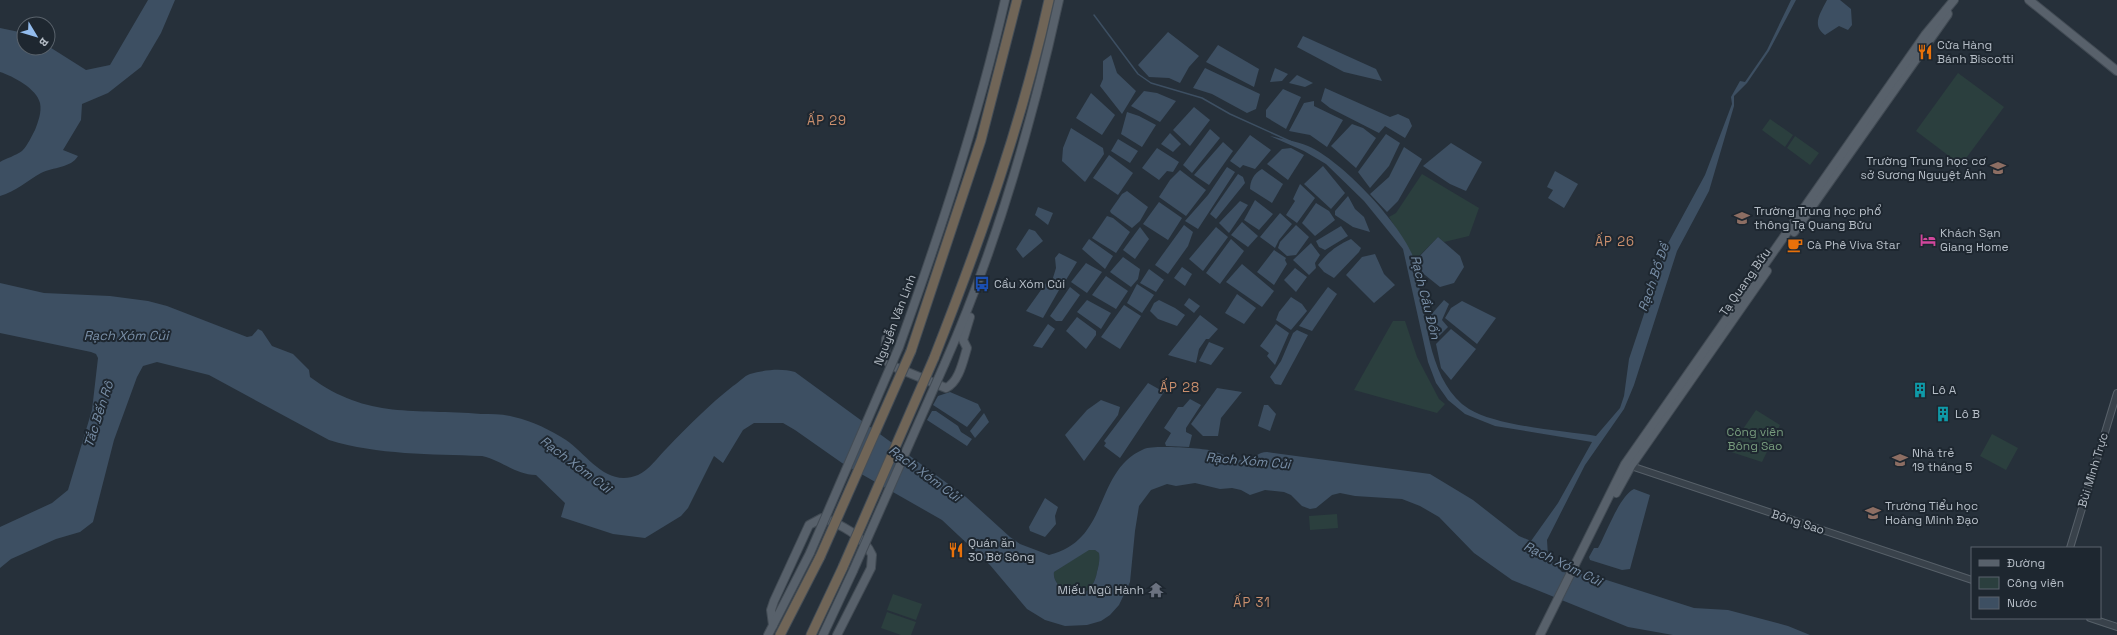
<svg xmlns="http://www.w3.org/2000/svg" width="2117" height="635" font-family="'Space Grotesk',sans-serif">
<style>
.green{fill:#2b3f3e}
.water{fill:#3d4f62;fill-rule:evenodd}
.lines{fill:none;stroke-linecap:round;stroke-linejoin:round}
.stream{stroke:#3d4f62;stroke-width:1.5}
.minor-casing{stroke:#576069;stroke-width:8}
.major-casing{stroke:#424b54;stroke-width:10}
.highway-casing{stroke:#444d56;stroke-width:11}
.minor{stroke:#39424b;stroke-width:6}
.major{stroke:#58616b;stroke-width:8}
.highway{stroke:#706557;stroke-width:9}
.major-bridge-casing{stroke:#424b54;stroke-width:10;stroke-linecap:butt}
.highway-bridge-casing{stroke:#444d56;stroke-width:11;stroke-linecap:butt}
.major-bridge{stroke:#58616b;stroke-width:8}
.highway-bridge{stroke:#706557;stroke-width:9}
.labels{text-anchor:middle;stroke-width:4;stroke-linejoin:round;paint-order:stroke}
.poi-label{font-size:12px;fill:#b5bdc6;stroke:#1e2730;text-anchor:start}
.street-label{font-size:12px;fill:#b5bdc6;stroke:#1e2730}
.park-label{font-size:12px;fill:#769a7c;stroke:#1e2730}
.neighbourhood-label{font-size:13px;letter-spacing:1px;fill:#ca8f6d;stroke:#1e2730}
.water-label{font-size:13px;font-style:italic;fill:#798fa7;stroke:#1e2730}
</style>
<rect width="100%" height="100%" fill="#26303a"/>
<g class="green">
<path d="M1958 73 2004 107 1961 165 1916 131Z"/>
<path d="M1770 119 1793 135 1785 147 1762 130Z"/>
<path d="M1795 136 1819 153 1810 165 1787 148Z"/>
<path d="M1422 174 1479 208 1469 236 1444 242 1438 237 1414 261 1412 255 1389 217 1396 213Z"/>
<path d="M1393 321H1405L1417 357 1439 399 1445 404 1437 413 1354 390Z"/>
<path d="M1756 410 1780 425 1762 462 1728 451Z"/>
<path d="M1992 434 2018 448 2006 470 1980 456Z"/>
<path d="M1337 514 1338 528 1310 530 1309 516Z"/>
<path d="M1089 549 1095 550 1099 553C1100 559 1099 565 1097 572 1090 611 1051 590 1054 572Z"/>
<path d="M893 594 922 604 916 620 887 610Z"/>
<path d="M887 612 916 622 911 635H901L881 628Z"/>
</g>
<g class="water">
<path d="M148 0H175L161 33 141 67 108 93 82 104 81 120 63 150 78 156C71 168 53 167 41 173 27 181 16 191 0 196V162C7 158 15 156 22 151 28 145 31 137 35 130 38 122 42 112 40 103 37 89 13 76 0 72V28L24 33V48H48V46L86 70 110 65Z"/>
<path d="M1791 0H1796L1769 51 1747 83 1734 96V106L1709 191 1677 251 1634 385 1624 409 1585 465 1547 540 1548 556 1562 572 1591 575 1694 608 1728 610 1788 626 1810 635H1673L1628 627 1512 580 1474 553 1439 517 1420 506 1402 499 1355 496 1340 493 1332 495 1316 508 1310 509 1302 506 1291 495 1284 492 1265 490 1250 495 1241 490 1232 488 1220 489 1195 483 1176 486 1167 484 1151 490 1139 506 1135 531 1130 582 1119 605 1110 615 1101 621 1087 625 1065 626 1045 620 1027 609 990 565 942 520 842 463 795 430 783 423H754L743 430 723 463 714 456 688 508 681 516 645 538 613 534 561 517 565 503 536 475C514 474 503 461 482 456 431 454 378 455 329 440L209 375 157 362 143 366 137 377 114 440 93 522 80 532 56 539 11 559 0 568V527L52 503 68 490 92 410 98 358 96 354 91 352 0 333V283L44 293 110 296 148 301 167 306 247 337 252 336 258 329 262 331 272 346 293 354 309 370 310 377C368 420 415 408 481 414 492 414 504 414 514 417 533 421 550 430 566 440 588 455 606 488 638 475 649 470 658 457 667 448 688 426 709 405 733 386 738 383 744 376 750 374 764 370 781 368 795 372L966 497 1010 537 1020 544 1049 555C1111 540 1093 471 1144 449 1153 445 1203 448 1213 451 1223 454 1234 461 1245 460 1254 459 1258 452 1267 452L1430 474 1473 500 1519 536 1531 541 1558 503 1592 442 1495 426 1465 414 1448 400 1436 383 1428 362 1403 249 1364 201 1326 164 1304 151 1270 136C1282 139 1296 141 1308 146 1342 161 1397 220 1412 254 1415 262 1416 272 1418 281 1427 323 1430 384 1469 409 1496 426 1564 431 1596 436L1620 408 1624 396 1629 359 1667 245 1705 175 1732 104 1731 97 1740 81 1745 82 1767 50ZM1089 550H1095L1099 553C1100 559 1099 565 1097 572 1090 611 1051 590 1054 572Z"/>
<path d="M1827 0H1840L1851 9 1852 25 1848 30 1839 26 1825 35C1811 25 1821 12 1827 0Z"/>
<path d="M1168 32 1199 56 1189 67 1180 83 1169 78 1149 77 1138 65Z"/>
<path d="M1303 36 1376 69 1382 81 1344 72 1297 47Z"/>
<path d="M1218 45 1259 69 1254 87 1206 62Z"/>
<path d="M1111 55 1117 73 1136 91 1122 114 1100 86 1103 79V61Z"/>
<path d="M1205 68 1260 94 1256 109 1247 113 1212 94 1193 88Z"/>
<path d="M1275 68 1288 74 1282 81 1270 82Z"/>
<path d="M1297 75 1313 83 1305 87 1289 83Z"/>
<path d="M1325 88 1390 117 1398 114 1409 119 1412 126 1405 138 1385 126 1379 133 1330 108 1321 101Z"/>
<path d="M1283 89 1301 97 1286 129 1266 117V110Z"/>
<path d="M1144 91 1157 93 1176 101 1160 122 1131 106Z"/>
<path d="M1091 93 1115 115 1102 135 1076 118Z"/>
<path d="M1314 101V106L1343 120 1327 147 1310 135 1289 131 1304 103Z"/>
<path d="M1194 107 1210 120 1190 146 1173 130Z"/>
<path d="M1127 112 1139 116 1156 125 1142 147 1121 134Z"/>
<path d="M1352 124 1363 128 1376 138 1356 168 1331 146Z"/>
<path d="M1071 128 1103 148 1104 154 1085 182 1062 161 1063 148Z"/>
<path d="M1210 129 1220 138 1192 173 1183 165Z"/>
<path d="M1170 133 1181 144 1173 152 1161 144Z"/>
<path d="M1386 134 1400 143 1389 166 1370 188 1358 172Z"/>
<path d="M1250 135 1271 150 1255 169 1243 165 1240 168 1230 161Z"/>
<path d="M1118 139 1138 151 1130 163 1111 151Z"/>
<path d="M1223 142 1233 151 1209 185 1194 175Z"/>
<path d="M1451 143 1482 162 1466 191 1450 184 1423 166Z"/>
<path d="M1404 147 1422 159 1398 201 1387 212 1370 194 1389 177Z"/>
<path d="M1157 148 1179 162 1173 172 1167 171 1159 180 1142 168Z"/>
<path d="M1291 148 1304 155 1288 180 1267 164 1282 149Z"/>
<path d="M1109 155 1133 173 1118 195 1093 178Z"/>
<path d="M1323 166 1345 193 1331 209 1304 184Z"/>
<path d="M1227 167 1235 172 1198 229 1185 221 1208 195Z"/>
<path d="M1262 169 1283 184 1272 203 1250 189C1250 181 1254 173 1262 169Z"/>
<path d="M1180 170 1206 190 1186 216 1159 197 1170 180Z"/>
<path d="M1555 171 1578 184 1564 208 1548 198 1553 190 1547 187Z"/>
<path d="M1238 174 1243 177 1245 183 1216 219 1210 214Z"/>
<path d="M1300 184 1315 198 1297 223 1286 215 1295 201 1293 199Z"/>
<path d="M1127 191 1148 207 1140 221 1132 228 1111 213 1110 211 1122 194Z"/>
<path d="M1348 196 1355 209 1364 217 1370 232 1353 227 1335 215V211Z"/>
<path d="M1255 200 1273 214 1259 230 1244 220Z"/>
<path d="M1240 201 1248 205 1229 233 1219 223Z"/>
<path d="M1159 202 1182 218 1168 240 1143 224Z"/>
<path d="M1316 203 1329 211 1335 220 1315 236 1302 223Z"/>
<path d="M1038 207 1053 213 1048 225 1035 215Z"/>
<path d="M1280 213 1292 224 1279 240 1275 248 1260 237Z"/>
<path d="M1107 216 1113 218 1130 232 1116 253 1092 238Z"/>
<path d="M1242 222 1258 236 1248 247 1231 235Z"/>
<path d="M1184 225 1193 232 1188 246 1168 274 1155 265Z"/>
<path d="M1296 225 1309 237 1296 255 1287 256 1278 248 1280 242Z"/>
<path d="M1341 226 1348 236 1325 250 1319 247 1316 241Z"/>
<path d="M1140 227 1149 239 1135 259 1123 250Z"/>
<path d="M1216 227 1228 237 1203 271 1189 259Z"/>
<path d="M1029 229 1035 231 1043 241 1023 258 1016 249Z"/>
<path d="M1438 237 1460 256 1464 267 1454 283 1440 287 1420 271 1416 260Z"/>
<path d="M1089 239 1113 256 1105 269 1082 249Z"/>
<path d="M1231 239 1244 251 1220 284 1206 273Z"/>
<path d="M1351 239 1361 248 1359 252 1334 278 1324 272 1318 265C1327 253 1337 245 1351 239Z"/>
<path d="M1311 243 1320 255 1315 263 1316 268 1309 275 1293 260Z"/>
<path d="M1274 250 1286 258 1285 260 1287 264 1274 285 1257 272Z"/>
<path d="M1059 253 1077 262 1061 288 1052 281 1056 268 1055 258Z"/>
<path d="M1375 254 1384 274 1395 285 1374 303 1346 275 1362 257Z"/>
<path d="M1123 257 1140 269 1138 279 1131 287 1110 272Z"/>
<path d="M1086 263 1102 272 1087 293 1071 282Z"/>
<path d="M1242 264 1274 291 1262 307 1226 282Z"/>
<path d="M1182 267 1192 274 1185 286 1174 278Z"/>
<path d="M1295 268 1307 277 1296 292 1284 280Z"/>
<path d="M1149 269 1164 280 1156 292 1140 283Z"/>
<path d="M1106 276 1128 291 1116 309 1092 295Z"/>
<path d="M1046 283 1059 290 1043 318 1026 311Z"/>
<path d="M1137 284 1154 295 1142 313 1127 303Z"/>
<path d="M1070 287 1080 295 1062 321H1056L1050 316Z"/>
<path d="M1328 287 1337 294 1312 331 1299 326Z"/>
<path d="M1237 294 1256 308 1244 324 1225 313Z"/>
<path d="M1291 297 1302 304 1307 311 1291 330 1276 320 1279 312Z"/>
<path d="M1189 298 1200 306 1194 313 1184 305Z"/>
<path d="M1087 300 1111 313 1101 329 1077 312Z"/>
<path d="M1159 300 1175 308 1185 315 1177 326 1158 319 1150 311 1154 303Z"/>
<path d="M1444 300 1449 304 1442 320 1448 327 1438 337 1431 329 1429 317Z"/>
<path d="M1462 301 1496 318 1477 344 1445 318 1451 308Z"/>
<path d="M1124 305 1141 316 1120 349 1101 337Z"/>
<path d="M1200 315 1218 329 1209 339H1206L1199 349 1196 363 1168 355Z"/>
<path d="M1077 317 1096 331V335L1086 349 1066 331Z"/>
<path d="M1048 324 1055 329 1042 348 1033 346Z"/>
<path d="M1276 324 1289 333 1275 365 1267 356 1269 353 1260 346Z"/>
<path d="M1451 329 1476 349 1451 380 1441 368 1436 344Z"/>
<path d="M1297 330 1308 335 1281 385 1275 384 1270 377 1281 361 1293 333Z"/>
<path d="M1209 342 1224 348 1211 365 1199 361Z"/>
<path d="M1148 383 1164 392 1120 458 1104 446 1106 443 1104 441Z"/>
<path d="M1217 388 1242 392 1221 418 1218 436H1203L1191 424Z"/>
<path d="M950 392 978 404 981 410 967 427 933 405 938 396Z"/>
<path d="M1190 399 1201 405 1186 428V432L1192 435 1189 447 1166 446 1165 443 1171 433 1164 428 1178 407H1183Z"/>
<path d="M1101 400 1120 407 1118 415 1084 461 1065 435 1087 410Z"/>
<path d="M1264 405H1268L1276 414 1270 431 1258 426Z"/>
<path d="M932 411H936L958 426 961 432 972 439 967 446 927 420Z"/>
<path d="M984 413 989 422 975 438 970 431Z"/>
<path d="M1634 489 1650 495 1630 569 1622 570 1590 560 1589 557 1594 548H1598C1606 534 1620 495 1634 489Z"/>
<path d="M1045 498 1058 507 1055 516 1056 524 1045 537 1030 531 1029 527Z"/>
</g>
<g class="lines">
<path class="stream" d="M1094 15 1138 74 1151 83 1202 98 1230 114 1294 143"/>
<defs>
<g id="minor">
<path d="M1628 465 1972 580"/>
<path d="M2070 548 2117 393"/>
<path d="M2090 618 2117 627"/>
</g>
<g id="major">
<path d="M2029 0 2117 71"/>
<path d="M1794 232 1948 14 1946 10"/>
<path d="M886 339 885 357 890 365 946 388C959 382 963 361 967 348L963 340 970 317"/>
<path d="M899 347C940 233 978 118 1005 0"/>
<path d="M945 363C996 248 1032 123 1059 0"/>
<path d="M1616 493 1631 466 1767 271"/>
<path d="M773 625 771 610 774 601 809 525 822 518C840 524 864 536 872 555L871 568 837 635"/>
<path d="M768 635 810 553"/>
<path d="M823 635 853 571"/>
<path d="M1540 635 1625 464 1925 35 1954 0"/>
</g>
<g id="highway">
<path d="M911 351 981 140 1017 0"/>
<path d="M934 358C980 241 1022 123 1049 0"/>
<path d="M780 635 820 557"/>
<path d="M811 635 843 567"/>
</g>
</defs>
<use href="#minor" class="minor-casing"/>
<use href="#major" class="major-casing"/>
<use href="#highway" class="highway-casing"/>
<use href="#minor" class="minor"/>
<use href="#major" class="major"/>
<use href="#highway" class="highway"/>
<defs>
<g id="major-bridge">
<path d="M810 553 899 347"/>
<path d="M853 571 945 363"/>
</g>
<g id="highway-bridge">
<path d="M820 557 911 351"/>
<path d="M843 567 934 358"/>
</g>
</defs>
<use href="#major-bridge" class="major-bridge-casing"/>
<use href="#highway-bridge" class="highway-bridge-casing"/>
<use href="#major-bridge" class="major-bridge"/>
<use href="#highway-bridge" class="highway-bridge"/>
</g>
<defs>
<symbol id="restaurant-bare" viewBox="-9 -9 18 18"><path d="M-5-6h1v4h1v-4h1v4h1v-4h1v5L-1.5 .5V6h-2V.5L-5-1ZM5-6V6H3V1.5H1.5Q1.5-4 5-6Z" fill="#e8710a" stroke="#1e2730" stroke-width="2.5" paint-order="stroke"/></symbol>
<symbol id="school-bare" viewBox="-9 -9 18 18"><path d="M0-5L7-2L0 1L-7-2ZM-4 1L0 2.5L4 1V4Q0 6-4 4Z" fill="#8d6e63" stroke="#1e2730" stroke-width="2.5" paint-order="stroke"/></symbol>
<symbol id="hotel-bare" viewBox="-9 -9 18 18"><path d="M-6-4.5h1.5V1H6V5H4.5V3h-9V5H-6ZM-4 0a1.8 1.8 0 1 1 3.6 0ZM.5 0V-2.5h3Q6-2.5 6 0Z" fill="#d1479c" stroke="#1e2730" stroke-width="2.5" paint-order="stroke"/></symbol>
<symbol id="cafe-bare" viewBox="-9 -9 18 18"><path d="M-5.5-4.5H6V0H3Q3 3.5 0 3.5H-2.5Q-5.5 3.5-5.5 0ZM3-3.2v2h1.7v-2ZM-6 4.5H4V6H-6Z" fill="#e8710a" stroke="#1e2730" stroke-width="2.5" paint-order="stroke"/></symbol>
<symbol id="bus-bare" viewBox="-9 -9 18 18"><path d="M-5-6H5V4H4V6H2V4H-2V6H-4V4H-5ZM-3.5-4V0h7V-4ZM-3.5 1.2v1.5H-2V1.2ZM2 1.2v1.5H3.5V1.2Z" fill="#1a4fb4" stroke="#1e2730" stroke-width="2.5" paint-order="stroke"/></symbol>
<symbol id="building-bare" viewBox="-9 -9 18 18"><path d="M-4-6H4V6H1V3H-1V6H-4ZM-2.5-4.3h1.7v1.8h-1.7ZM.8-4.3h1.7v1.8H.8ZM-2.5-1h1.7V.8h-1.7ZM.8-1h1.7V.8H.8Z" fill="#0f9aa8" stroke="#1e2730" stroke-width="2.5" paint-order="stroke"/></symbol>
<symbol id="temple-bare" viewBox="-9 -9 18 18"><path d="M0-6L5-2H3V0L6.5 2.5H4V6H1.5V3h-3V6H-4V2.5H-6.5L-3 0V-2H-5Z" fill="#6b7280" stroke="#1e2730" stroke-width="2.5" paint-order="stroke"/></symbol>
</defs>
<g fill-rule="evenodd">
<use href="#restaurant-bare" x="1914" y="41" width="22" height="22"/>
<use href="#school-bare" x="1987" y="157" width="22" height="22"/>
<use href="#school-bare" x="1731" y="207" width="22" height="22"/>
<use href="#hotel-bare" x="1917" y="229" width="22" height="22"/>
<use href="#cafe-bare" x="1784" y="234" width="22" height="22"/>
<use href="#bus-bare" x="971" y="273" width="22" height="22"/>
<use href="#building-bare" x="1909" y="379" width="22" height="22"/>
<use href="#building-bare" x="1932" y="403" width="22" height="22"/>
<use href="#school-bare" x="1889" y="449" width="22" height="22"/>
<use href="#school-bare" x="1862" y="502" width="22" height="22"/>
<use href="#restaurant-bare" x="945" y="539" width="22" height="22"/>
<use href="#temple-bare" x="1145" y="579" width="22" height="22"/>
</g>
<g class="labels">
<g class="poi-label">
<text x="1937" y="49">Cửa Hàng<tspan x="1937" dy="14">Bánh Biscotti</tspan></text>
<text x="1986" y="165" text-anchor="end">Trường Trung học cơ<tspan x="1986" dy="14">sở Sương Nguyệt Ánh</tspan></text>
<text x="1754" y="215">Trường Trung học phổ<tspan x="1754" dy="14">thông Tạ Quang Bửu</tspan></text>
<text x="1940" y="237">Khách Sạn<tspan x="1940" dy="14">Giang Home</tspan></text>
<text x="1807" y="249">Cà Phê Viva Star</text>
<text x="994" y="288">Cầu Xóm Củi</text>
<text x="1932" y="394">Lô A</text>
<text x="1955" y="418">Lô B</text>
<text x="1912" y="457">Nhà trẻ<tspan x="1912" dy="14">19 tháng 5</tspan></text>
<text x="1885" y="510">Trường Tiểu học<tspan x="1885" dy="14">Hoàng Minh Đạo</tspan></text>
<text x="968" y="547">Quán ăn<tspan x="968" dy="14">30 Bờ Sông</tspan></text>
<text x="1144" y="594" text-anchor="end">Miếu Ngũ Hành</text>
</g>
<g class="street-label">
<text transform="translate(1745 282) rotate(-55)" y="4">Tạ Quang Bửu</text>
<text transform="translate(895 320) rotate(-69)" y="4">Nguyễn Văn Linh</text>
<text transform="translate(2093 470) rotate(-73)" y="4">Bùi Minh Trực</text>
<text transform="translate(1798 522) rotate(18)" y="4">Bông Sao</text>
</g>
<g class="park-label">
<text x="1755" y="436">Công viên<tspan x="1755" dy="14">Bông Sao</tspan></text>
</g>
<g class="neighbourhood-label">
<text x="827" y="125">ẤP 29</text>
<text x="1615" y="246">ẤP 26</text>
<text x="1180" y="392">ẤP 28</text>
<text x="1252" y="607">ẤP 31</text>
</g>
<g class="water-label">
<text transform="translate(1653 277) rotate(-71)" y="5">Rạch Bồ Đề</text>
<text transform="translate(1426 297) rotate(76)" y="5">Rạch Cầu Đồn</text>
<text x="126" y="340">Rạch Xóm Củi</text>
<text transform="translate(98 414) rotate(-72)" y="5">Tắc Bến Rô</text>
<text transform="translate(1248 460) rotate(5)" y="5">Rạch Xóm Củi</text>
<text transform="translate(576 464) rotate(37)" y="5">Rạch Xóm Củi</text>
<text transform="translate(925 473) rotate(36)" y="5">Rạch Xóm Củi</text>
<text transform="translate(1563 563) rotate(26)" y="5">Rạch Xóm Củi</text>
</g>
</g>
<rect x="1971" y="547" width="130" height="72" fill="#1e2730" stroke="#5a636c"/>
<rect x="1979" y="560" width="20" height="6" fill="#58616b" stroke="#5a636c"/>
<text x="2007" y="567" font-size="12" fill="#b5bdc6">Đường</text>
<rect x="1979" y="577" width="20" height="12" fill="#2b3f3e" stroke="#5a636c"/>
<text x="2007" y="587" font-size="12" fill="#b5bdc6">Công viên</text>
<rect x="1979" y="597" width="20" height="12" fill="#3d4f62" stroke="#5a636c"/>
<text x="2007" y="607" font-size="12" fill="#b5bdc6">Nước</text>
<g transform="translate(36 36) rotate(128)"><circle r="19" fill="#1e2730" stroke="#5a636c"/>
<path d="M0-3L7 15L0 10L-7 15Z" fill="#93bced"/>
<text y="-6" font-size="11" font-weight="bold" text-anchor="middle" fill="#b5bdc6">B</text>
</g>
</svg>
